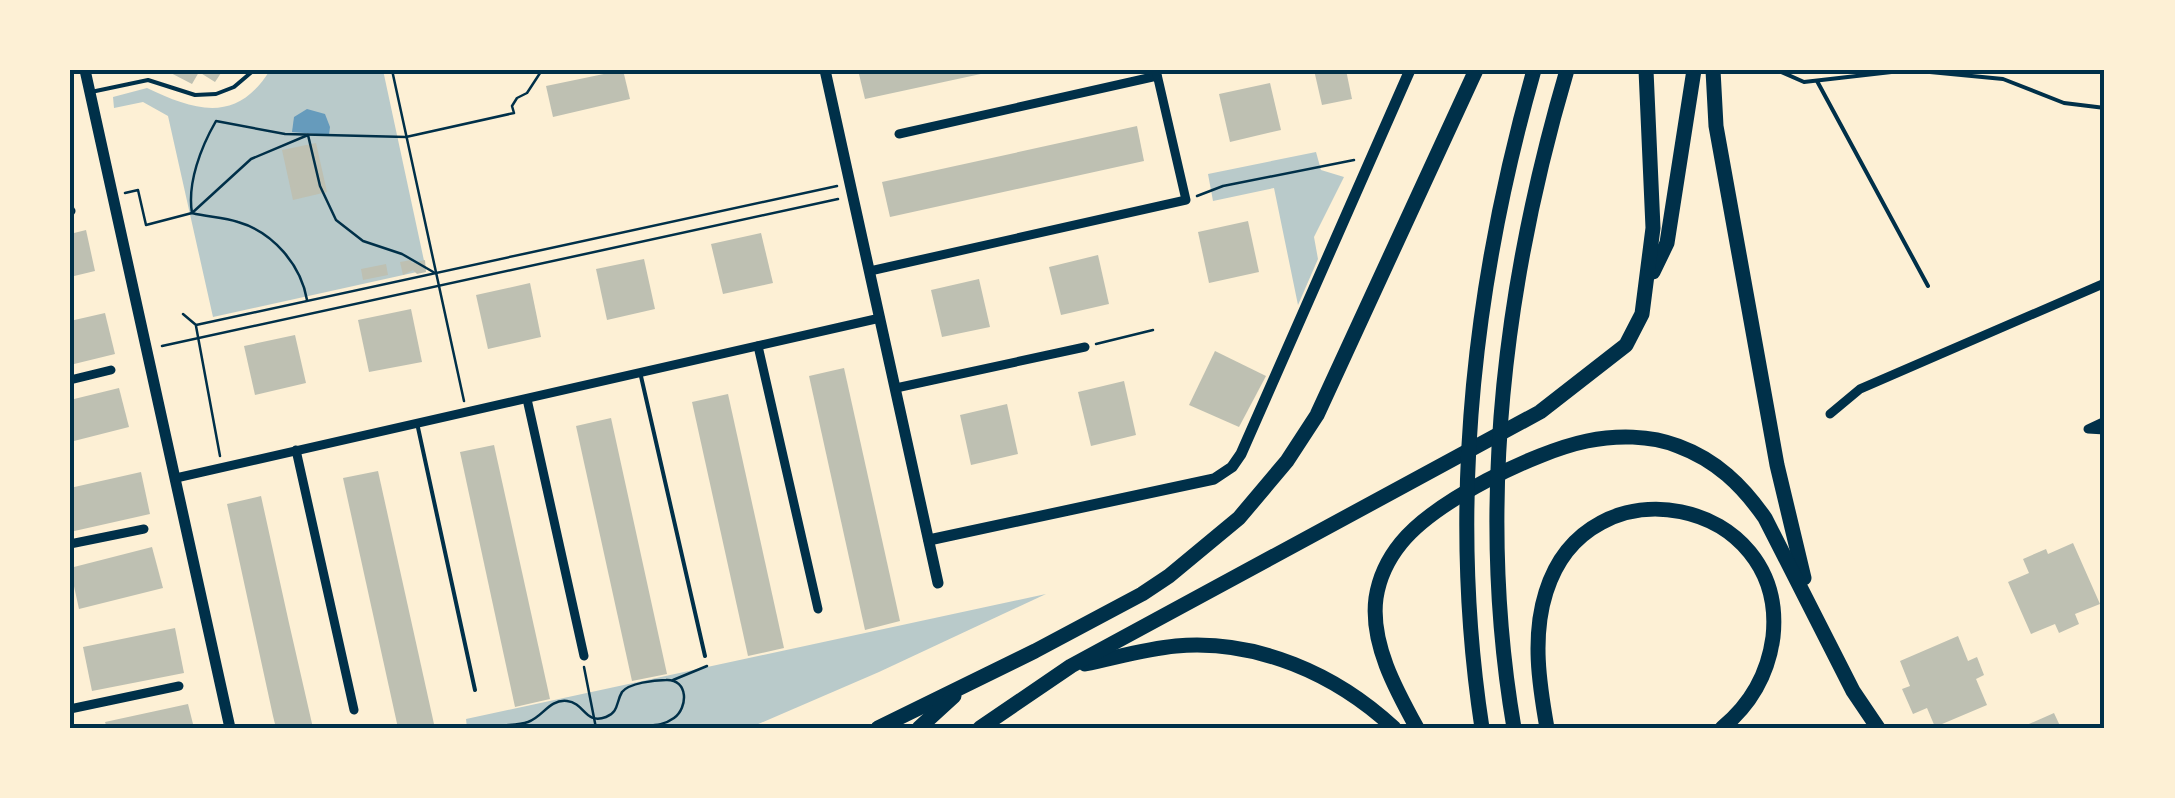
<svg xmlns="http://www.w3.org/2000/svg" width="2175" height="798" font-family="'Public Sans',sans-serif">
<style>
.green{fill:#b9caca}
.water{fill:#669bbc}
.building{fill:#bec0b2}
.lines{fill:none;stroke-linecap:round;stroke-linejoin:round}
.path{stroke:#003049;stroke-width:2.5}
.service{stroke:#003049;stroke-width:4}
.minor{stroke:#003049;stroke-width:9}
.tertiary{stroke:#003049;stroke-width:11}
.motorway{stroke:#003049;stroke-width:15}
.neatline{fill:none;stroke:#003049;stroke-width:4}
</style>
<rect width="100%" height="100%" fill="#fdf0d5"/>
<g class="green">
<path d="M270 70H383L426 270 213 317 168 116 143 102 114 108 113 97 147 88C195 111 237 124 270 70Z"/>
<path d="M1316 152 1321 170 1344 177 1314 237 1318 259 1298 305 1274 188 1213 201 1208 174Z"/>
<path d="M1046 594 879 672 749 728H467L466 719Z"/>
</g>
<path class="water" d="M307 109 325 114 330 127 329 135 292 132 294 117Z"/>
<g class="building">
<path d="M165 70H223L215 82 199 72 192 84Z"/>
<path d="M623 70 630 99 553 117 546 86Z"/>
<path d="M858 70H989L990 72 865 99Z"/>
<path d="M1314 70H1346L1352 99 1322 105Z"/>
<path d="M1270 83 1281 130 1230 142 1219 94Z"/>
<path d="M1137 126 1144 161 890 217 882 182Z"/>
<path d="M316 143 327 192 293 200 282 150Z"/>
<path d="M1248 221 1259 272 1209 283 1198 232Z"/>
<path d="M86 230 95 271 70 277V234Z"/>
<path d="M761 233 773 283 723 294 711 244Z"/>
<path d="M1098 255 1109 304 1061 315 1049 267Z"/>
<path d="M644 259 655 309 607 320 596 269Z"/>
<path d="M411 260 412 263 425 260 426 272 417 274 413 270 403 275 400 262Z"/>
<path d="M386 264 388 275 363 280 361 269Z"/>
<path d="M979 279 990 327 942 337 931 290Z"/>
<path d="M530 283 541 337 488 349 476 295Z"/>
<path d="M411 309 422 362 369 372 358 320Z"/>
<path d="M105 313 115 354 70 365V321Z"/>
<path d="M295 335 306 383 255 395 244 346Z"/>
<path d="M1215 351 1266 376 1239 427 1189 405Z"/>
<path d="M844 368 900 621 865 630 809 376Z"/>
<path d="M1124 381 1136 435 1091 446 1078 392Z"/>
<path d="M119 388 129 427 70 442V400Z"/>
<path d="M728 394 784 648 748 656 692 402Z"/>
<path d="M1007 404 1018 454 971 465 960 415Z"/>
<path d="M611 418 667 674 632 681 576 426Z"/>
<path d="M494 445 550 699 515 707 460 452Z"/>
<path d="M378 471 434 724 419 728H398L343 478Z"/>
<path d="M141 472 150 514 70 532V488Z"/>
<path d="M261 496 289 623 313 728H276L273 716 227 504Z"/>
<path d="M2073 543 2100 604 2075 614 2079 624 2059 633 2055 624 2031 634 2008 582 2029 573 2023 559 2046 549 2048 554Z"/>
<path d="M152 547 163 588 79 609 70 568Z"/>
<path d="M175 628 184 673 92 691 83 647Z"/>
<path d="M1958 636 1968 661 1977 657 1984 675 1976 679 1987 705 1935 727 1927 708 1913 714 1902 689 1910 686 1900 661Z"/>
<path d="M188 704 194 728H107L105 722Z"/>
<path d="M2054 713 2061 728H2020Z"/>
</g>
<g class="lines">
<g class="path">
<path d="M392 70 464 401"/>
<path d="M125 193 138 190 146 225 192 213 251 159 308 135 320 186 336 220 363 241 402 254 435 273"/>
<path d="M1197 196 1223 186 1354 160"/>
<path d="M307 300C301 265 273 232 238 222 223 217 207 217 192 213 187 183 201 147 216 121L285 134 406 137 514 113 512 106 517 98 527 93 542 70"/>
<path d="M183 314 196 325 837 186"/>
<path d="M196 326 220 456"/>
<path d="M1096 344 1153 330"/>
<path d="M162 346 838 199"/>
<path d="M584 667 596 728"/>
<path d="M673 680 707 666"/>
<path d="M490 728C503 724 516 726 528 722 543 717 549 699 567 701 585 703 585 725 606 717 619 712 616 702 622 692 629 683 655 680 666 680 689 679 688 708 674 718 659 729 645 723 630 728"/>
</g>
<g class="service">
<path d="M1777 70 1804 82 1909 70 2003 79 2064 103 2105 108"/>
<path d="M1817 81 1928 286"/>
<path d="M91 92 148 80 195 95 216 94 234 87 254 70"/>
<path d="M640 372 705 656"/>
<path d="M417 423 475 690"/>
<path d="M447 728H452"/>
</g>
<g class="minor">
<path d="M899 134 1157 76"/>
<path d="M70 211H71"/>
<path d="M870 271 1186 200 1156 70"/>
<path d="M758 346 818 609"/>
<path d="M70 380 111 370"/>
<path d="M896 388 1085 347"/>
<path d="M527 399 584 656"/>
<path d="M1830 414 1860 389 2105 283"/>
<path d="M2105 421 2088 429 2105 430"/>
<path d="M296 450 354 710"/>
<path d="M176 478 880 318"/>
<path d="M70 544 144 529"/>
<path d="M70 709 179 686"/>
</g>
<g class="tertiary">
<path d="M85 70 230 728"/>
<path d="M825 70 938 583"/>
<path d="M929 540 1214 479 1232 467 1241 454 1410 70"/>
</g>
<g class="motorway">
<path d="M1713 70 1716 126 1777 465 1804 578"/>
<path d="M1653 272 1667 243 1694 70"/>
<path d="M1085 664C1115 658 1145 649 1176 646 1257 639 1336 674 1394 728"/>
<path d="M878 728 1035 651 1142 594 1169 576 1239 518 1287 461 1317 415 1476 70"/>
<path d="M919 728 954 696"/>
<path d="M980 728 1071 666 1540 412 1626 345 1642 314 1653 228 1646 70"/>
<path d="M1417 728C1396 690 1370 643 1376 598 1379 578 1388 559 1401 543 1435 501 1534 452 1587 441 1616 435 1650 435 1678 446 1716 460 1742 485 1765 518L1853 691 1878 728"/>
<path d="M1482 728C1448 506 1473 285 1534 70"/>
<path d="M1514 728C1476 506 1504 284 1567 70"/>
<path d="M1547 728C1539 683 1532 636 1546 592 1588 457 1788 498 1773 637 1768 674 1750 705 1722 728"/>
</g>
</g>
<rect width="2175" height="798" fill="none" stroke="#fdf0d5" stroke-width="145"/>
<rect x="72" y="72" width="2030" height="654" class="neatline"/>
</svg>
